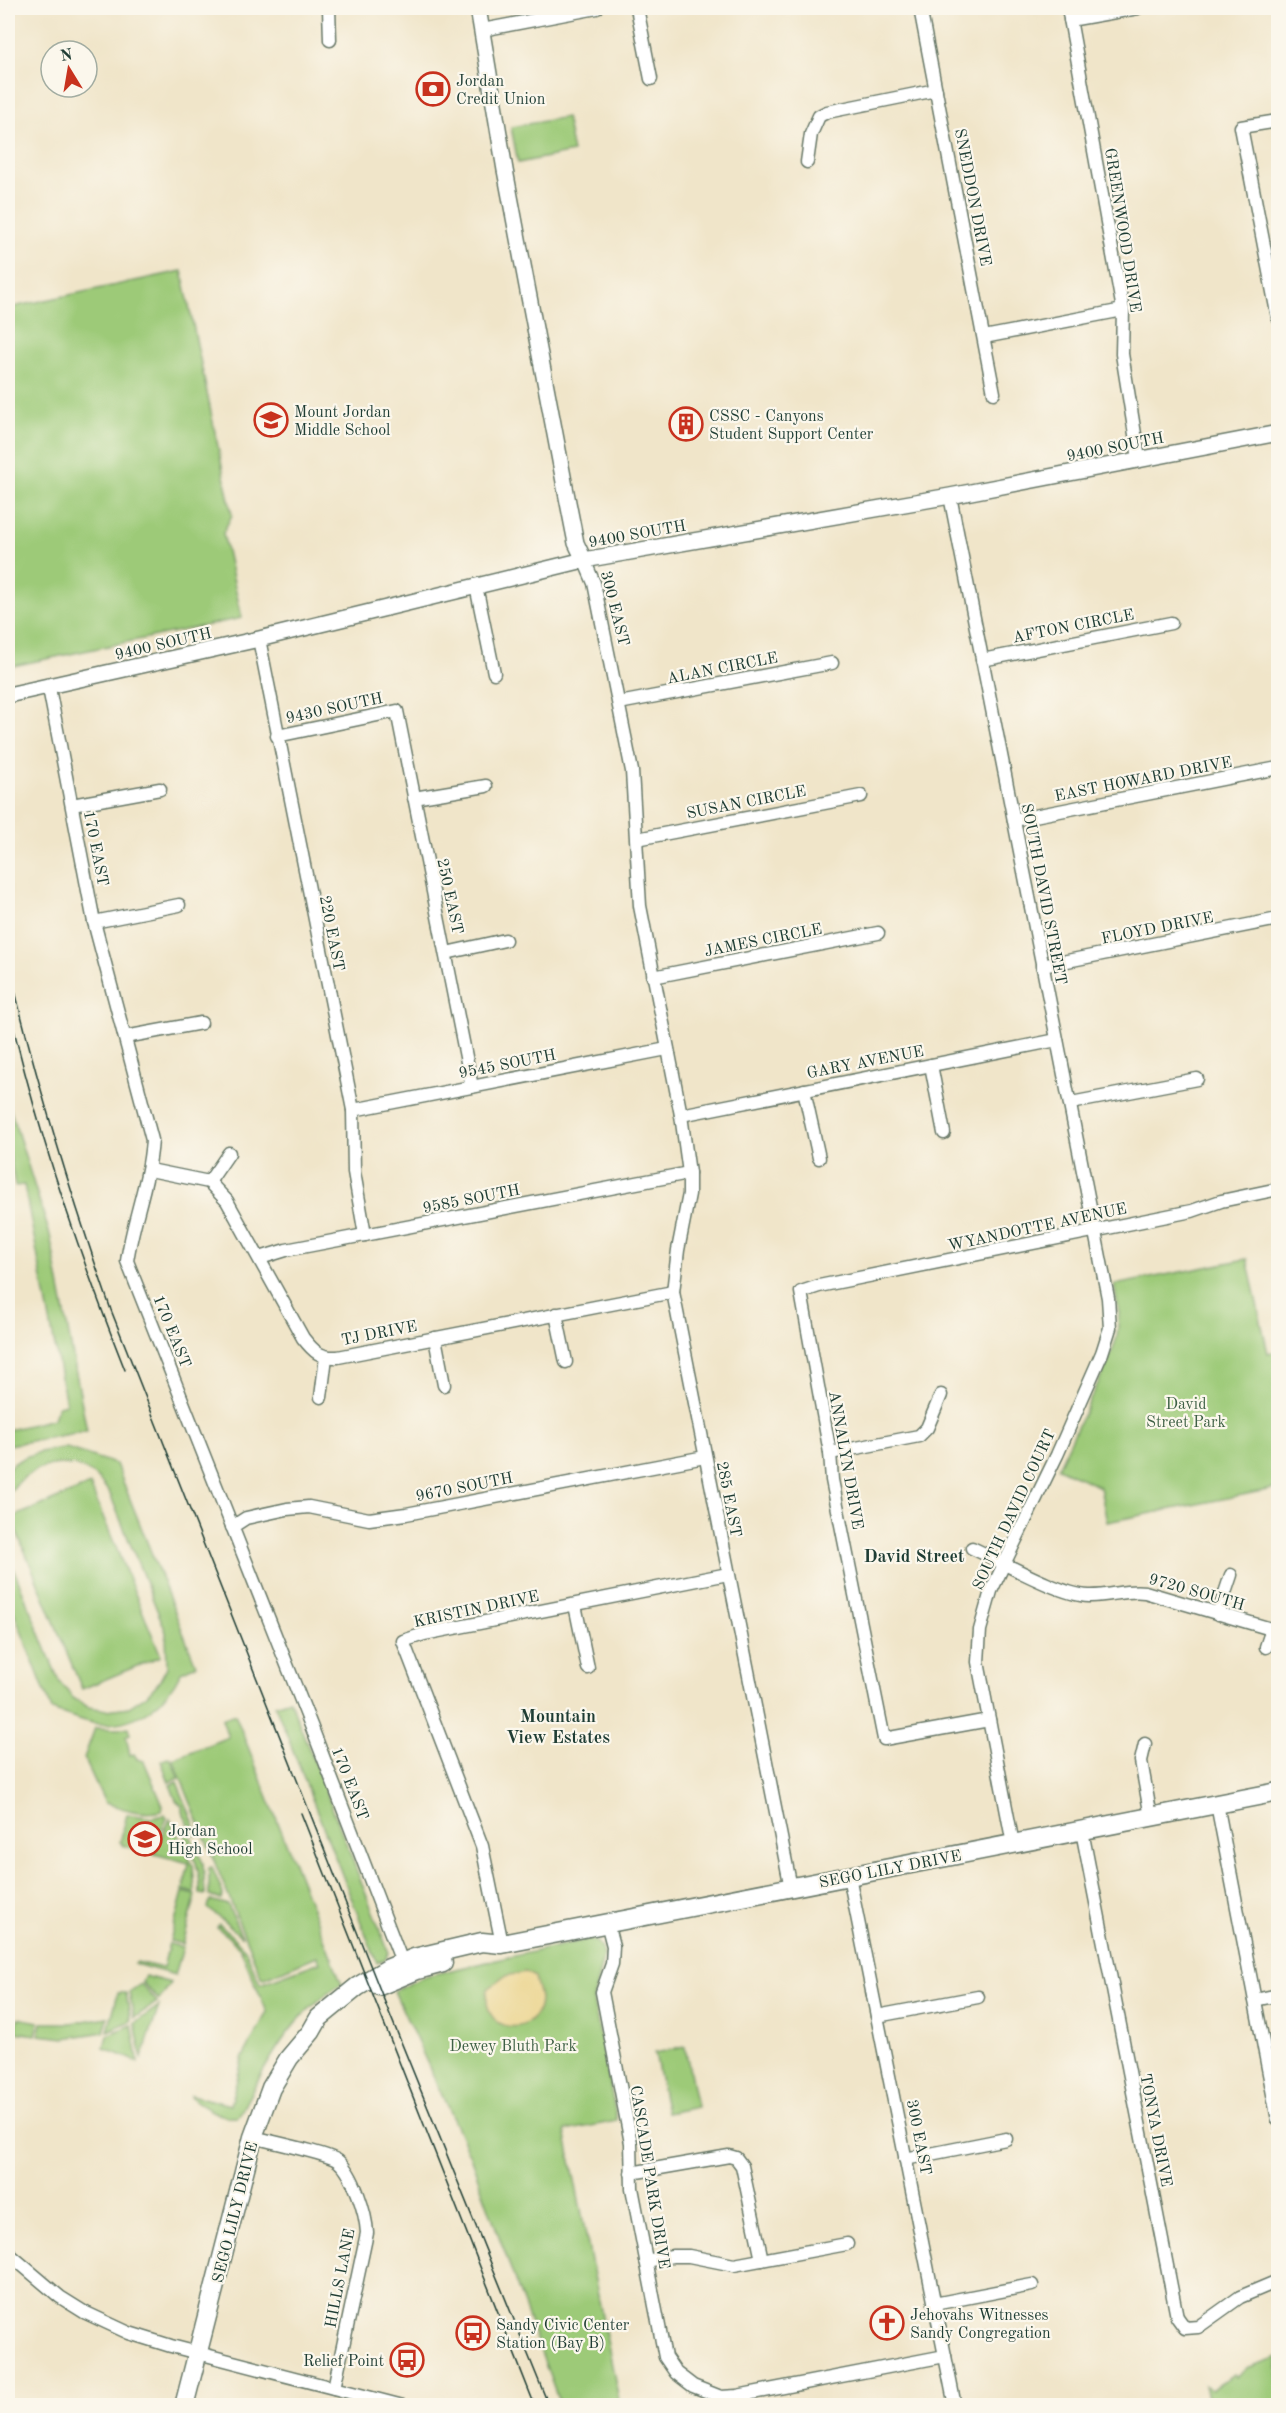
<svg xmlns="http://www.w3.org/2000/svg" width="1286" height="2413" font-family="'Old Standard TT',serif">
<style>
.green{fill:#9dca78;stroke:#5e8456;stroke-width:1.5}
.sand{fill:#eeda9e;stroke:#868c69;stroke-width:1.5}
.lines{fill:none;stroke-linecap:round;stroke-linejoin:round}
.minor-casing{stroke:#687868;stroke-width:15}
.tertiary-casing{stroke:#687868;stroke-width:18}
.secondary-casing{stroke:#687868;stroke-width:21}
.minor{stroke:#fff;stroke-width:12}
.tertiary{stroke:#fff;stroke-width:15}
.secondary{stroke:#fff;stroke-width:18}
.tram{stroke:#1f3d34;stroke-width:1.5}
.labels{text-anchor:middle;stroke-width:4.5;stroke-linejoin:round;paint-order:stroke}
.poi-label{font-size:16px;fill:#1f3d34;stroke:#fbf7ec;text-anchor:start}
.street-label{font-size:16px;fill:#1f3d34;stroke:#fbf7ec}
.park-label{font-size:16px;fill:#3e6045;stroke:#fbf7ec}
.neighbourhood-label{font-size:18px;font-weight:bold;fill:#1f3d34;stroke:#fbf7ec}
</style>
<rect width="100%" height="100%" fill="#fbf7ec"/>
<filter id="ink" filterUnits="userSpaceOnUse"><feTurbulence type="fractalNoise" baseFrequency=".0167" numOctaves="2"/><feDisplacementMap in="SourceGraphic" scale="12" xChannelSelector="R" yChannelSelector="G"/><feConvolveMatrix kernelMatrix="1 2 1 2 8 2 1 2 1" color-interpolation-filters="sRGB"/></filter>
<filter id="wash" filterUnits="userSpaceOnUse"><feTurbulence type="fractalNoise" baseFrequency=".008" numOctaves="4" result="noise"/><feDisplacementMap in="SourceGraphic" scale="24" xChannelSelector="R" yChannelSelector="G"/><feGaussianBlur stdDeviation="1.35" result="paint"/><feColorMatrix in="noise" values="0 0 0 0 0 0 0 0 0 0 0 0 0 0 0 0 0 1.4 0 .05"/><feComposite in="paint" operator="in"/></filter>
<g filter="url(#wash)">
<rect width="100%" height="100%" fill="#f0e5c9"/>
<g class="green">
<path d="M566 117 573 152 518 163 511 127Z"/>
<path d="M182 271 232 515 223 533 242 618 8 667V308Z"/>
<path d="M8 1102 50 1235 87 1431 8 1445V1430L54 1419 58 1406 66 1404 24 1185 15 1186 8 1145Z"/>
<path d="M1247 1259 1268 1353 1278 1351V1488L1107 1522 1100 1487 1058 1468 1109 1360 1117 1337 1119 1313 1114 1285Z"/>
<path d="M66 1448 116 1464 196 1665 181 1672C166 1703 138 1725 101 1724 85 1723 68 1715 52 1710L8 1597V1555L59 1681 73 1698 88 1707 107 1710 129 1707 147 1695 159 1682 167 1667 166 1632 110 1494C106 1489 103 1483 98 1479 71 1452 26 1465 8 1495V1468C24 1454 45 1450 66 1448Z"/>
<path d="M90 1485 161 1656 82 1689 11 1518Z"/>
<path d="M290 1700 389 1953 385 1959 377 1963 275 1705Z"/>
<path d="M235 1714 342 1984C289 2015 266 2066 238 2117 222 2119 203 2107 191 2097V2095L230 2105 243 2057 267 2012 240 1948 217 1927 219 1924 245 1949 260 1984 320 1962 317 1956 262 1979 173 1759 228 1737 222 1719Z"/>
<path d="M128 1727 130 1734 126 1736 130 1755 134 1754 137 1759 144 1761 163 1806 162 1811C141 1816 125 1809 105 1803L84 1758 95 1728 118 1729Z"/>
<path d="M170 1757 179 1778 169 1782 161 1761Z"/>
<path d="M177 1782 198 1834 195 1835 182 1812V1806L176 1800 170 1785Z"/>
<path d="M127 1814 151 1818 164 1815 167 1818 151 1853 122 1845V1843L120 1842Z"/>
<path d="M170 1819 193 1866 195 1893 183 1890 189 1863 154 1854Z"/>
<path d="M189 1833 203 1863 205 1895 200 1894C201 1872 194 1855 185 1835Z"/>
<path d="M212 1867 223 1894 221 1899 209 1896V1868Z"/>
<path d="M183 1892 196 1895 183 1944 170 1941Z"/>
<path d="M210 1900 228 1905 242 1937 208 1908Z"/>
<path d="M590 1939 598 1942 602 1949 603 1957 593 2000 617 2121 565 2131 620 2405H560L470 2156 394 1991 425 1976Z"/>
<path d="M169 1944 183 1947 175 1975 135 1964 137 1962 163 1968Z"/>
<path d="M145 1976 171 1983 159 2000 142 1982Z"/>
<path d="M141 1984 157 2002 134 2018 129 1992Z"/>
<path d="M118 1993H126L131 2021 108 2031Z"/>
<path d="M159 2006 142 2058 135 2023Z"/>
<path d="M108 2017 104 2032 65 2038 39 2035 42 2023H71Z"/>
<path d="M18 2018 39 2022 36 2035 16 2032Z"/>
<path d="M132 2025 138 2059V2062L104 2048 107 2035Z"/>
<path d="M685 2047 697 2107 667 2113 655 2053Z"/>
<path d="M1278 2357V2405H1193L1208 2403 1204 2385 1211 2390 1234 2375 1236 2377 1247 2368Z"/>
</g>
<path class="sand" d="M525 1972 535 1977C536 1984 540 1993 540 2000 539 2038 478 2036 488 1989L505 1976Z"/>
</g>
<g filter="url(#ink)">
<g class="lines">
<defs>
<g id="minor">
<path d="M329 8 330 40"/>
<path d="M637 8 651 79"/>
<path d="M920 8 994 393"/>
<path d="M1068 8 1123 310 1122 354 1139 459"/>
<path d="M1070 20 1138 8"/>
<path d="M482 30 597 8"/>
<path d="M1278 121 1241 127 1278 318"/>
<path d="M807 162 811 134 819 116 827 112 936 90"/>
<path d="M984 337 1123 310"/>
<path d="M950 496C1002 763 1054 1030 1108 1298L1110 1328 1102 1353 1057 1455 991 1591 980 1630 978 1662 1013 1844"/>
<path d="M584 560 594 583 632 771 640 906 681 1115 689 1173V1194L678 1250 673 1292 791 1888"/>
<path d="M476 586 494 673"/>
<path d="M259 639 353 1110 354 1172 365 1235"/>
<path d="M982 660 1171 623"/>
<path d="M49 688 94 922 152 1140C149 1183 133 1219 127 1261L312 1728 402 1962"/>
<path d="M619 703 832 663"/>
<path d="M277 736 397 711 472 1087"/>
<path d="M414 798 486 786"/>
<path d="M72 805 160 789"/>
<path d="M1014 820 1278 768"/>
<path d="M637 839 861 796"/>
<path d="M94 922 179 905"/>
<path d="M446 953 505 940"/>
<path d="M1042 966 1278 919"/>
<path d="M653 977 878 933"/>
<path d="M125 1037 201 1023"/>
<path d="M931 1065 944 1133"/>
<path d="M804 1090 819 1158"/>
<path d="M1071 1103 1197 1079"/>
<path d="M353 1110 667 1049"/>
<path d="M681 1115 1057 1040"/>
<path d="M150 1170 209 1182 227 1201 303 1338C314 1352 320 1358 338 1357L673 1292"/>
<path d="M209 1182 229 1153"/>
<path d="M260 1258 286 1250 689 1173"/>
<path d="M556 1314 566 1362"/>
<path d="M435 1338 444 1385"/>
<path d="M321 1397 326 1357"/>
<path d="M830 1453 919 1436 927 1428 941 1395"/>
<path d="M232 1527 246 1518 287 1509 309 1507 369 1519 406 1514 705 1457"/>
<path d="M972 1548C1001 1561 1059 1595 1089 1596 1108 1597 1126 1589 1145 1592L1278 1631"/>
<path d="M575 1605 588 1668"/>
<path d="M1218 1614 1231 1575"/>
<path d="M1266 1647 1272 1629"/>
<path d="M989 1720 884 1739 832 1480 830 1453 801 1292 819 1286 1192 1211 1221 1201 1278 1189"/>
<path d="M1145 1744 1141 1761 1151 1817"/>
<path d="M1217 1804 1278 2120"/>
<path d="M1082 1831 1177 2317 1185 2328 1198 2327 1240 2297 1278 2281"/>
<path d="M849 1876 955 2406"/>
<path d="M607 1923 613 1946 612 1964 602 1992 631 2143 632 2188 665 2357 676 2373 693 2386 721 2397 737 2396 945 2356"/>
<path d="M502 1944 482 1846 403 1641 424 1634 728 1574"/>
<path d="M1255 2000 1278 1995"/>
<path d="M877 2016 978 1997"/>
<path d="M253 2137C268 2141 330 2154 338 2161 354 2174 366 2214 367 2233L334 2388"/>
<path d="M905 2159 1006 2139"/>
<path d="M631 2173 729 2156 736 2158 742 2166 762 2260"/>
<path d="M8 2253 60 2297 84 2312 129 2333 171 2346 403 2406"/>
<path d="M646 2261 672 2256H689L734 2265 847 2244"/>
<path d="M934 2304 1032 2285"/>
</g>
<g id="tertiary">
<path d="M478 8 505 170 565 487 576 543 584 560"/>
<path d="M8 695 259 639 584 560 950 496 1278 433"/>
</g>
<g id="secondary">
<path d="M379 1986 417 1970 443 1963"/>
<path d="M184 2406 253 2137 271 2088 289 2058 311 2032 319 2018 357 1987 389 1968 414 1958 482 1942 502 1944 1278 1792"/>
</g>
</defs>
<use href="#minor" class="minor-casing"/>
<use href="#tertiary" class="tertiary-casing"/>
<use href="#secondary" class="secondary-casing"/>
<use href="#minor" class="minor"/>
<use href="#tertiary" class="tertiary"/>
<use href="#secondary" class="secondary"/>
<g class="tram">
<path d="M8 961C35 1080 71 1195 111 1310L382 1995 549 2406"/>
<path d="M8 1004C36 1129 78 1251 125 1370"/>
<path d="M301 1813 535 2406"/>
</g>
</g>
</g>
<defs>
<symbol id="bank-ring" viewBox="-11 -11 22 22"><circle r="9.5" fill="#fbf7ec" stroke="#c8321e" stroke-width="1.5"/><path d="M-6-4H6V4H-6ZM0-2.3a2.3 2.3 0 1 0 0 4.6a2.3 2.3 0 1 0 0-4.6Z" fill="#c8321e"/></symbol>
<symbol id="school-ring" viewBox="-11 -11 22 22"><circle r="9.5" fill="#fbf7ec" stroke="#c8321e" stroke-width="1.5"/><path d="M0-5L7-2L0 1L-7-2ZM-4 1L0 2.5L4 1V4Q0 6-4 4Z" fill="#c8321e"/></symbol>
<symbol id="building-ring" viewBox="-11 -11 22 22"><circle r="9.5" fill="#fbf7ec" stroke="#c8321e" stroke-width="1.5"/><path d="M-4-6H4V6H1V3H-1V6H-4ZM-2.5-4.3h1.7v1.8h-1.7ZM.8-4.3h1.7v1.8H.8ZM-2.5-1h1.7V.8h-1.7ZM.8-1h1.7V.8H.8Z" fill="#c8321e"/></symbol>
<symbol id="church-ring" viewBox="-11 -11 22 22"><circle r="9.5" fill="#fbf7ec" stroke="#c8321e" stroke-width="1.5"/><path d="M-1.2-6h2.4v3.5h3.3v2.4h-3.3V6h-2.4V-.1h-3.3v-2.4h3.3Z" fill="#c8321e"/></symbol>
<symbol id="bus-ring" viewBox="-11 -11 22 22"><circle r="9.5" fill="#fbf7ec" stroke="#c8321e" stroke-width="1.5"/><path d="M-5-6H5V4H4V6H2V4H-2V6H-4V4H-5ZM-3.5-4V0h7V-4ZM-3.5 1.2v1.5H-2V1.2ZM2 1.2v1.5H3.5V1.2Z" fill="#c8321e"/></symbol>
</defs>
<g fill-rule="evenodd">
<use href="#bank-ring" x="414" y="70" width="38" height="38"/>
<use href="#school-ring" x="252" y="401" width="38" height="38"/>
<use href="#building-ring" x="667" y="405" width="38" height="38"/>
<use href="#school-ring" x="126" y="1820" width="38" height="38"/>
<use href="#church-ring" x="868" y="2304" width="38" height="38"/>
<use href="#bus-ring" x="454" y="2314" width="38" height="38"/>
<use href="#bus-ring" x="388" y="2341" width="38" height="38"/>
</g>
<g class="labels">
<g class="poi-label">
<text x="456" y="86">Jordan<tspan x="456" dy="18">Credit Union</tspan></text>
<text x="294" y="417">Mount Jordan<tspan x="294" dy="18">Middle School</tspan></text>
<text x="709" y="421">CSSC - Canyons<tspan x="709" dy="18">Student Support Center</tspan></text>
<text x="168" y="1836">Jordan<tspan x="168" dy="18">High School</tspan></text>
<text x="910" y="2320">Jehovahs Witnesses<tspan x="910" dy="18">Sandy Congregation</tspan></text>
<text x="496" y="2330">Sandy Civic Center<tspan x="496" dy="18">Station (Bay B)</tspan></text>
<text x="384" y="2366" text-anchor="end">Relief Point</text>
</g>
<g class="street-label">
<text transform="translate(974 197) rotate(79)" y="6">SNEDDON DRIVE</text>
<text transform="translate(1124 230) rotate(81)" y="6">GREENWOOD DRIVE</text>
<text transform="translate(1115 446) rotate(-11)" y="6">9400 SOUTH</text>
<text transform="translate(637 533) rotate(-10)" y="6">9400 SOUTH</text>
<text transform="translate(616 608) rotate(76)" y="6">300 EAST</text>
<text transform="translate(1073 625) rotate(-11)" y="6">AFTON CIRCLE</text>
<text transform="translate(163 643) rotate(-13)" y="6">9400 SOUTH</text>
<text transform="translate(722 667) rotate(-11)" y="6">ALAN CIRCLE</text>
<text transform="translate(334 707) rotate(-12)" y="6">9430 SOUTH</text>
<text transform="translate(1143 778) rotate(-11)" y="6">EAST HOWARD DRIVE</text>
<text transform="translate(746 801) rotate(-11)" y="6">SUSAN CIRCLE</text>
<text transform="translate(97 848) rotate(79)" y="6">170 EAST</text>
<text transform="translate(1045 894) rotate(79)" y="6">SOUTH DAVID STREET</text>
<text transform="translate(451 896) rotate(78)" y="6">250 EAST</text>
<text transform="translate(1157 927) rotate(-11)" y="6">FLOYD DRIVE</text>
<text transform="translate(333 933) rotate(79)" y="6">220 EAST</text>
<text transform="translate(763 939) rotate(-11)" y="6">JAMES CIRCLE</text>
<text transform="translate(865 1061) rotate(-11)" y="6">GARY AVENUE</text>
<text transform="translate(507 1063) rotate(-11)" y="6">9545 SOUTH</text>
<text transform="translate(471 1198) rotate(-11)" y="6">9585 SOUTH</text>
<text transform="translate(1037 1226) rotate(-12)" y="6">WYANDOTTE AVENUE</text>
<text transform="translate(173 1331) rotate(68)" y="6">170 EAST</text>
<text transform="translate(379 1332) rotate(-11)" y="6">TJ DRIVE</text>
<text transform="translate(847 1460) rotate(80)" y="6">ANNALYN DRIVE</text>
<text transform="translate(464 1486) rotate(-11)" y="6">9670 SOUTH</text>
<text transform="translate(730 1499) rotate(79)" y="6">285 EAST</text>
<text transform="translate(1013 1509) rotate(-65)" y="6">SOUTH DAVID COURT</text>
<text transform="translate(1197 1591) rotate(16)" y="6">9720 SOUTH</text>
<text transform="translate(476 1608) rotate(-12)" y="6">KRISTIN DRIVE</text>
<text transform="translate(351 1783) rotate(69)" y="6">170 EAST</text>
<text transform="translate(890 1868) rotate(-11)" y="6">SEGO LILY DRIVE</text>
<text transform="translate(1157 2130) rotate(79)" y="6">TONYA DRIVE</text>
<text transform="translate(920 2137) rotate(79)" y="6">300 EAST</text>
<text transform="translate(651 2177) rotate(81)" y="6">CASCADE PARK DRIVE</text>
<text transform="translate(234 2212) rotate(-76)" y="6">SEGO LILY DRIVE</text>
<text transform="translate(339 2278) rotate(-79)" y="6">HILLS LANE</text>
</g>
<g class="park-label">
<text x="1186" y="1409">David<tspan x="1186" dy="18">Street Park</tspan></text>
<text x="513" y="2051">Dewey Bluth Park</text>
</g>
<g class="neighbourhood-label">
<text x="914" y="1562">David Street</text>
<text x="558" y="1722">Mountain<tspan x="558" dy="21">View Estates</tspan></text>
</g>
</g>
<rect width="1286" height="2413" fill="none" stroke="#fbf7ec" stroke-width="30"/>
<g transform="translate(69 69) rotate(349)"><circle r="28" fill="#fbf7ec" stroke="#a3ada2" stroke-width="1.5"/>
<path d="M0-4.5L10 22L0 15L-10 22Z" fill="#c8321e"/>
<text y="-9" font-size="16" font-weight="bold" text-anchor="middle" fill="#1f3d34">N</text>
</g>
</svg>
